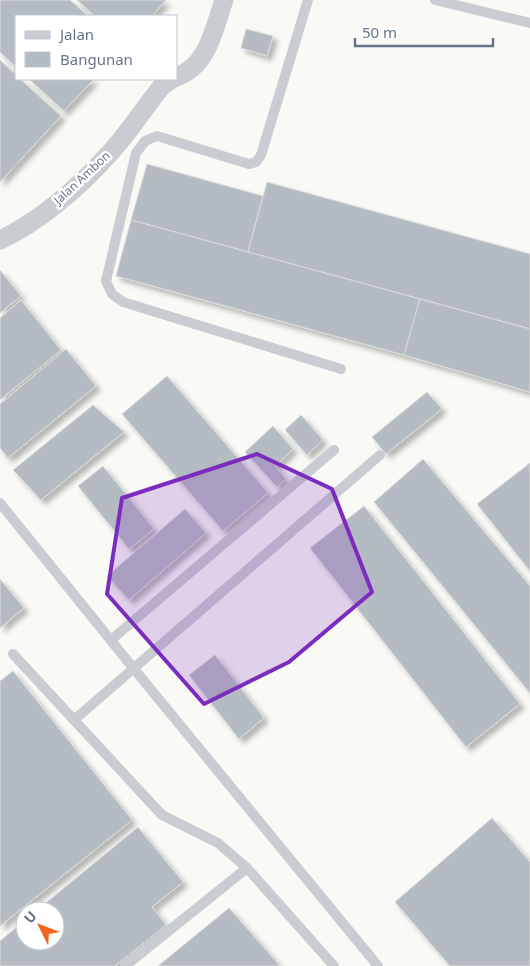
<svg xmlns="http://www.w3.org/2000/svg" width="530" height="966" font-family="'Noto Sans',sans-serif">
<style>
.building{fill:#b4bbc2;stroke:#dbdbd9;filter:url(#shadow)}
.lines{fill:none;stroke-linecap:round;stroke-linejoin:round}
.lane{stroke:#c9ccd1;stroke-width:10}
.street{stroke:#c9ccd1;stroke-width:19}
.marked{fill:#7b2cbf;fill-opacity:0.2;stroke:#7b2cbf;stroke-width:4;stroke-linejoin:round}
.labels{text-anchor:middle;stroke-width:5;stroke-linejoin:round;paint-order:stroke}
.street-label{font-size:12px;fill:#65768b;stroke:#fff}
</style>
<defs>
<filter id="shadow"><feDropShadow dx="4.5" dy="4.5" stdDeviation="2.5" flood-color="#0004"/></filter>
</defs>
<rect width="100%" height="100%" fill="#f9f9f6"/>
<g class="building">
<path d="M0 0H70L88 16H16V67L0 52Z"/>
<path d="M77 0H166L152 16H95Z"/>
<path d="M246 29 273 36 267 56 241 48Z"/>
<path d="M0 60 16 75V79H20L61 116 0 182Z"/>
<path d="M29 79H94L64 111Z"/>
<path d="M147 164 263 196 248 252 131 220Z"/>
<path d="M267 182 530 254V329L248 252Z"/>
<path d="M131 220 420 299 404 355 116 276Z"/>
<path d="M0 270 21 296 0 313Z"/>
<path d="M420 299 530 329V392L404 355Z"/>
<path d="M21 300 61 350 0 400V318Z"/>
<path d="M66 349 96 386 8 458 0 448V404Z"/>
<path d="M167 376 268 493 223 531 122 414Z"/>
<path d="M427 392 442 409 386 454 372 437Z"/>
<path d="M93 405 124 432 41 500 13 470Z"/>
<path d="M301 415 323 440 307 455 285 430Z"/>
<path d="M273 426 293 449 275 466 286 479 277 487 245 452Z"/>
<path d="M423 459 530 586V693L374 502Z"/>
<path d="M530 463V571L477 504Z"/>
<path d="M103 466 154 529 129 549 78 486Z"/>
<path d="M364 506 520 704 466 747 310 548Z"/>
<path d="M185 509 206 533 129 600 107 576Z"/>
<path d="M0 579 24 608 0 628Z"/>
<path d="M215 655 264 718 239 739 189 675Z"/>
<path d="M13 671 132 820 0 926V681Z"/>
<path d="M492 818 530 862V966H450L395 902Z"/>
<path d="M138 827 183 882 152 907 166 925 115 966H0V941L25 920V941H55V911H36Z"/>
<path d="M229 908 280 966H158Z"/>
</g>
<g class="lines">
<g class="lane">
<path d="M308 0 261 155 256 162 249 164 157 136 145 141 136 153 106 281 112 294 123 302 341 369"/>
<path d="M435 0 530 23"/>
<path d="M0 503 134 669 378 966"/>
<path d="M111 640 334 450"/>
<path d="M13 654 74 720 380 455"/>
<path d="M74 720 162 815 218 843 247 868 334 966"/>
<path d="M125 966 247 868"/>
</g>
<g class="street">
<path d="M176 77C208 66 214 29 224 0"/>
<path d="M0 240C39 222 79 187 108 155 128 134 144 108 162 86L172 79"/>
</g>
</g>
<path class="marked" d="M257 454 332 489 372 592 289 662 204 704 107 594 122 498Z"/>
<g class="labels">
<g class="street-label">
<text transform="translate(82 178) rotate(-43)" y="4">Jalan Ambon</text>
</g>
</g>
<rect x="15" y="15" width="162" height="65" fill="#ffffff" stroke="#c1c8d1"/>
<rect x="25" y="31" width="25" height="8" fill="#c9ccd1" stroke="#c1c8d1"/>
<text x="60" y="40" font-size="15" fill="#65768b">Jalan</text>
<rect x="25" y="52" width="25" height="15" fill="#b4bbc2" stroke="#c1c8d1"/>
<text x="60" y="65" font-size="15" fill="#65768b">Bangunan</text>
<g transform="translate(40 926) rotate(312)"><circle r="24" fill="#ffffff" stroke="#c1c8d1"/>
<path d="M0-4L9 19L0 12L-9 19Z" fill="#f6631a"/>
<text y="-8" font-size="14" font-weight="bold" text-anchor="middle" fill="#65768b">U</text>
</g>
<path d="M355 38v8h138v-8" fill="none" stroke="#65768b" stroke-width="2.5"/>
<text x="362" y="38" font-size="15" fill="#65768b" stroke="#ffffff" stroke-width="4" paint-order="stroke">50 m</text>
</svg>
